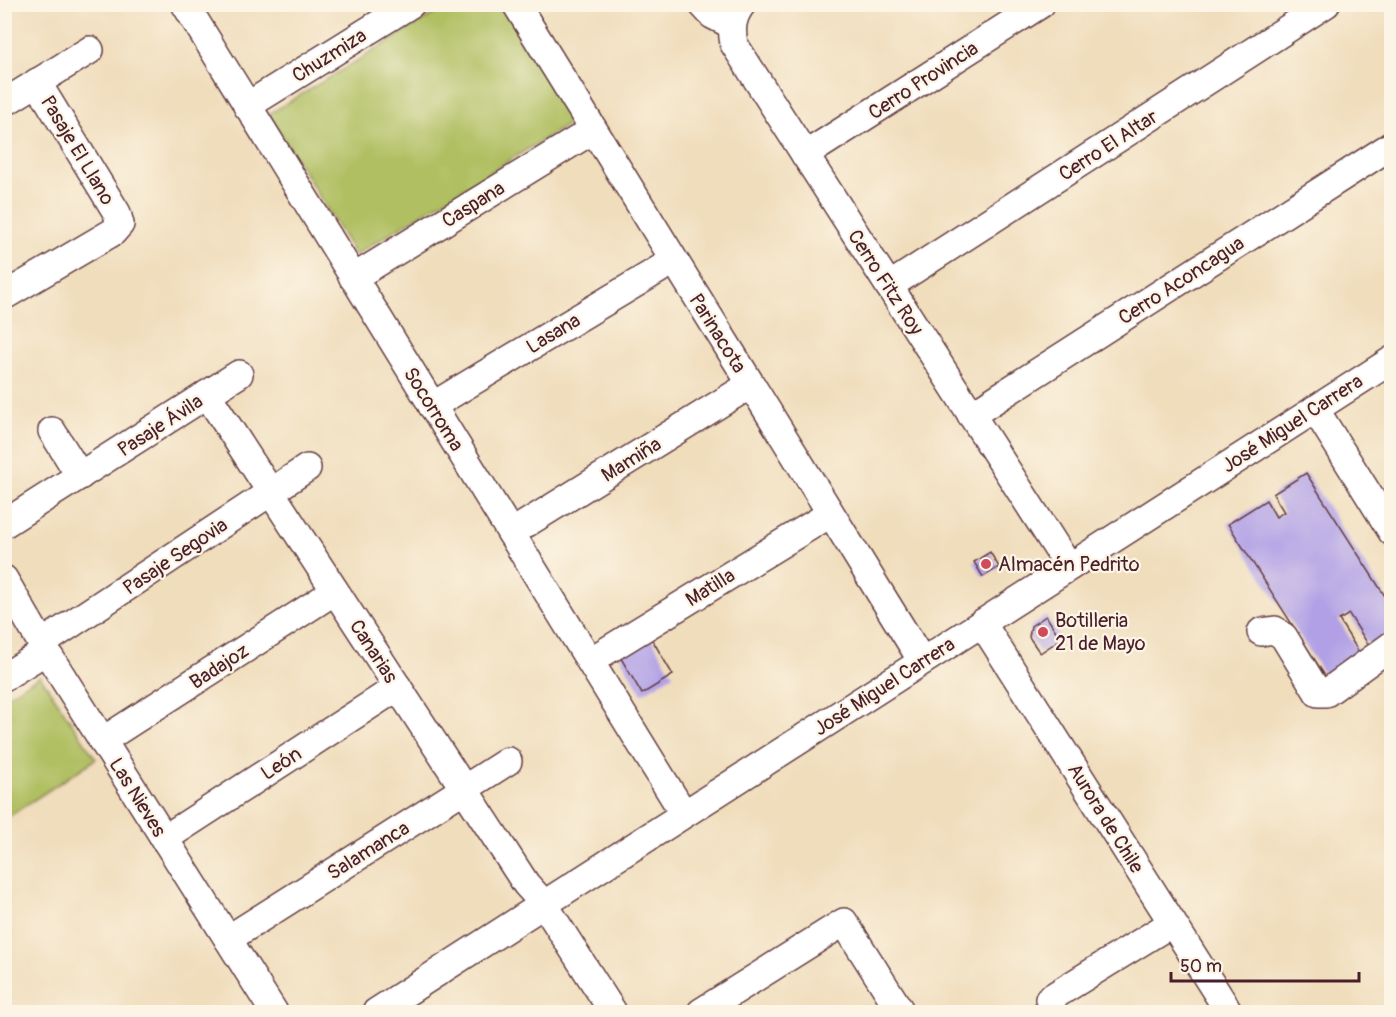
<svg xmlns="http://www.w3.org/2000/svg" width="1396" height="1017" font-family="Pangolin,sans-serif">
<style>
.green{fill:#b0bf62;stroke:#7d6f46;stroke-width:1.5}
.building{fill:#b1a0e6}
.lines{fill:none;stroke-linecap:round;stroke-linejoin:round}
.minor-casing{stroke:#633c41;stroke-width:30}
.minor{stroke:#fff;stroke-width:27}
.poi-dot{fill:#d1495b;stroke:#fcf5e5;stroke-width:2}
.labels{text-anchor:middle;stroke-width:4.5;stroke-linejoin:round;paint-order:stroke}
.street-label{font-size:20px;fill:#4a1f2b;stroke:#fcf5e5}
.poi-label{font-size:20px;fill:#4a1f2b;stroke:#fcf5e5;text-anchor:start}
</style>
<rect width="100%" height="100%" fill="#fcf5e5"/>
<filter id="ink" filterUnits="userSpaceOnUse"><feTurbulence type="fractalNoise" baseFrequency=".0167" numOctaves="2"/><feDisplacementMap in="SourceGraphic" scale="12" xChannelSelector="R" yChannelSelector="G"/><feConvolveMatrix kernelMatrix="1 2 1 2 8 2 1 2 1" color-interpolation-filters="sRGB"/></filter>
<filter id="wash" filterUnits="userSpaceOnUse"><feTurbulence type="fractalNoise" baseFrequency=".008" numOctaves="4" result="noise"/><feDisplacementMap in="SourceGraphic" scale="24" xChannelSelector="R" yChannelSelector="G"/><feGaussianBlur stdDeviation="1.35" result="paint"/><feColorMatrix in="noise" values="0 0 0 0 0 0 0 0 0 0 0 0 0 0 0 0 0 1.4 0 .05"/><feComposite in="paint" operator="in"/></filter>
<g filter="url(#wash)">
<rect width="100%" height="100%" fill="#f0ddbc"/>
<g class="green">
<path d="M507 4 577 119 355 255 269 114 449 5Z"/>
<path d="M40 676 96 759 5 819V697Z"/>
</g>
<g id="blocks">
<g class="building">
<path d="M1306 473 1392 607V636L1371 649 1349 614 1339 620 1362 657 1327 679 1228 524 1266 500 1276 517 1284 512 1273 494Z"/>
<path d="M990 552 999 567 983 577 974 562Z"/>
<path d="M1046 616 1061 639 1040 653 1029 637 1031 626Z"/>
<path d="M650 636 673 675 642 694 619 655Z"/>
</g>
</g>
</g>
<g filter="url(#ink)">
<use href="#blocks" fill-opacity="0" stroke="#633c41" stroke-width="1.5"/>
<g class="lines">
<defs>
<g id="minor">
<path d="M185 4 684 814"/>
<path d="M516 4 922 661"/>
<path d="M702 4 712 15 732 25"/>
<path d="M742 4C732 17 731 29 734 44L1069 567"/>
<path d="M4 103 90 50"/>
<path d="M247 106 411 4"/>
<path d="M805 155 1041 4"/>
<path d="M353 278 593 130"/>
<path d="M889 286 1326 4"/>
<path d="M4 296 113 232 120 224 117 213 37 82"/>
<path d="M207 394 526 884 544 904 613 1012"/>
<path d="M432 406 673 261"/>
<path d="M1315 409 1392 532"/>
<path d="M971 415 1392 145"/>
<path d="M52 431 80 476"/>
<path d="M4 524 239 374"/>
<path d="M511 533 750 385"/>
<path d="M4 579 46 651 274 1012"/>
<path d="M982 623 1229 1012"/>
<path d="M1261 632 1275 630 1284 637 1318 693H1326L1392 645"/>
<path d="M41 644 307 468"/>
<path d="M590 661 830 514"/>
<path d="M4 677 46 651"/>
<path d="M102 741 335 591"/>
<path d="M164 839 398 687"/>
<path d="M228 939 508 761"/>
<path d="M1049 999 1172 923"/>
<path d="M376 1012 1392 360"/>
<path d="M701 1012 844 922 901 1012"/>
</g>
</defs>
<use href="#minor" class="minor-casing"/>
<use href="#minor" class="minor"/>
</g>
</g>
<g class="poi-dot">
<circle cx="986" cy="564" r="6"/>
<circle cx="1043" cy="632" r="6"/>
</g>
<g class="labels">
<g class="street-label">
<text transform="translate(329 55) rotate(-32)" y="7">Chuzmiza</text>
<text transform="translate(923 80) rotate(-33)" y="7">Cerro Provincia</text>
<text transform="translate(1108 145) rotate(-33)" y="7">Cerro El Altar</text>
<text transform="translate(78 150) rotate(59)" y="7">Pasaje El Llano</text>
<text transform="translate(473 204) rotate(-32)" y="7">Caspana</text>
<text transform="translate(1181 280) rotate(-33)" y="7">Cerro Aconcagua</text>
<text transform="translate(886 282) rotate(57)" y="7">Cerro Fitz Roy</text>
<text transform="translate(553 333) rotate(-31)" y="7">Lasana</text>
<text transform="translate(718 333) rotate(58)" y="7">Parinacota</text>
<text transform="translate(434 409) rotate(58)" y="7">Socorroma</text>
<text transform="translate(1292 423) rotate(-33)" y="7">José Miguel Carrera</text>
<text transform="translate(160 425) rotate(-33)" y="7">Pasaje Ávila</text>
<text transform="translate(631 459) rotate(-32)" y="7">Mamiña</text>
<text transform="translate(175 556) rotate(-34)" y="7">Pasaje Segovia</text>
<text transform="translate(710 587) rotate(-32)" y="7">Matilla</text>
<text transform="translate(374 651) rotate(57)" y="7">Canarias</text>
<text transform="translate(219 666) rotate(-33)" y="7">Badajoz</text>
<text transform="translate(884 686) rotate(-33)" y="7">José Miguel Carrera</text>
<text transform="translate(281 763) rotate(-33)" y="7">León</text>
<text transform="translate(138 797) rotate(58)" y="7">Las Nieves</text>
<text transform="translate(1106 818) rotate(58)" y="7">Aurora de Chile</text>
<text transform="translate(368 850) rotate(-32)" y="7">Salamanca</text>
</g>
<g class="poi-label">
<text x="998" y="571">Almacén Pedrito</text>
<text x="1055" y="627">Botilleria<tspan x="1055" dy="23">21 de Mayo</tspan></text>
</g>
</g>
<rect width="1396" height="1017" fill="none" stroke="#fcf5e5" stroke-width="24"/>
<path d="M1171 972v9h188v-9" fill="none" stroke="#4a1f2b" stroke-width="3"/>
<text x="1180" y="972" font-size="18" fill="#4a1f2b" stroke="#fcf5e5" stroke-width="4.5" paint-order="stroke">50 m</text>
</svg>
